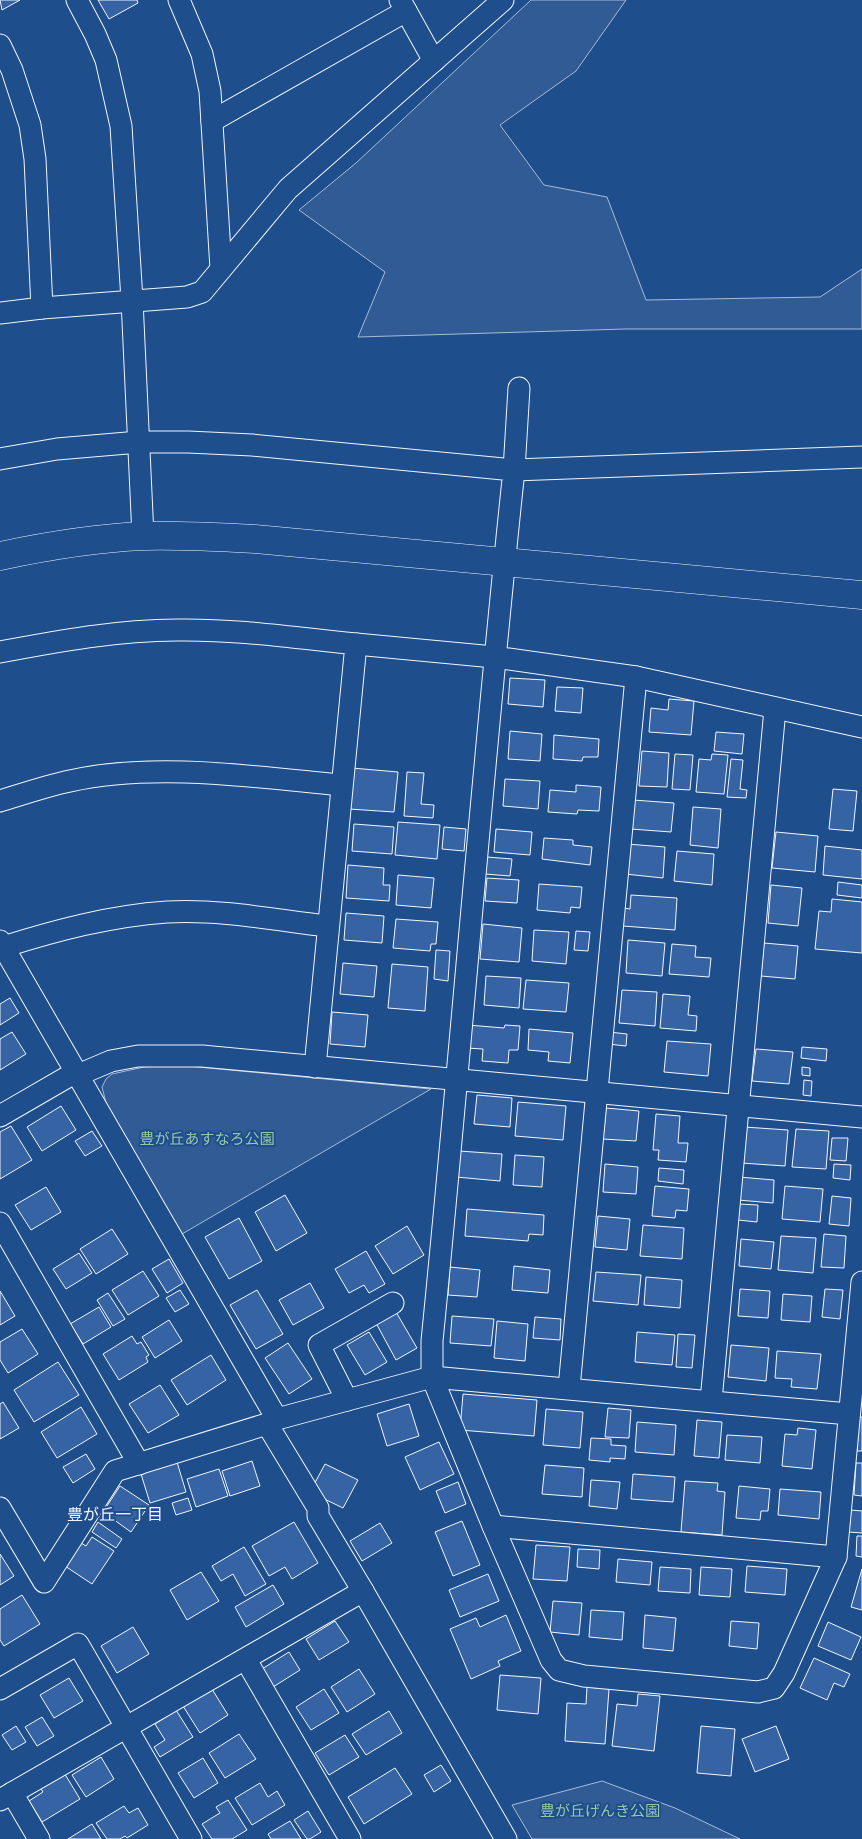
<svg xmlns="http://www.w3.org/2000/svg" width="862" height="1839" font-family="'Exo 2','Noto Sans JP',sans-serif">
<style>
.built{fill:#305b95;stroke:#a8bbd7}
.building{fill:#3563a3;stroke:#f2f6ff}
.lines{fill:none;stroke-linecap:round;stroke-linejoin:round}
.street-casing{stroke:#f2f6ff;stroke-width:23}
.secondary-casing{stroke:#f2f6ff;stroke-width:29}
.street{stroke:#1f4e8c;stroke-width:21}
.secondary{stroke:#1f4e8c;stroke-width:28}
.labels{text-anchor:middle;stroke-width:4;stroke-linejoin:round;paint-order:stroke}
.park-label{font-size:15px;fill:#97c8a6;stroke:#1f4e8c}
.neighbourhood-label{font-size:16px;fill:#f2f6ff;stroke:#1f4e8c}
</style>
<rect width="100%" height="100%" fill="#1f4e8c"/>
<g class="built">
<path d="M531 0H626L576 71 500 125 544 185 607 197 646 300 820 297 862 269V329H625L358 337 385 272 299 210 356 163Z"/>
<path d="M177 1065 431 1089 182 1234 106 1103 102 1087 106 1079 112 1074 144 1067Z"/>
<path d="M602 1781 675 1808 740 1839H532L512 1805Z"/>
</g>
<g class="building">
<path d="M0 0H20L2 10Z"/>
<path d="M98 0H137L138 3 109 19Z"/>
<path d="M510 678 545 680 543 707 508 704Z"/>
<path d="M557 687 583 688 581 713 555 711Z"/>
<path d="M669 699 694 701 691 735 649 732 651 708 668 710Z"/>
<path d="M510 731 542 734 540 761 508 759Z"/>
<path d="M716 732 744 734 742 754 714 751Z"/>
<path d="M554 735 599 739 598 757H583L582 761 553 759Z"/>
<path d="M642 751 669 753 667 787 639 786Z"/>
<path d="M675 754 693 755 690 790 672 789Z"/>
<path d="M712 754 728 755 724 794 696 792 699 759 711 760Z"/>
<path d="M731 759 743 760 740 789 747 790 746 798 727 797Z"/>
<path d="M352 768 398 772 394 812 349 809Z"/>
<path d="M407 772 424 773 421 804 434 805 433 818 404 816Z"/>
<path d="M505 779 540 781 538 809 503 806Z"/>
<path d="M576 785 601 787 599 811 578 810 577 814 548 812 550 790 576 792Z"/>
<path d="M833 789 857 791 853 831 829 829Z"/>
<path d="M633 800 674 803 671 832 631 829Z"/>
<path d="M693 807 721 809 718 848 690 845Z"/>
<path d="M398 822 440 825 437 859 395 855Z"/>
<path d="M354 824 394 827 392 854 352 851Z"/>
<path d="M444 827 466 829 464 851 442 849Z"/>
<path d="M496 829 532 832 530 855 494 852Z"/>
<path d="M776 832 818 836 815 872 772 868Z"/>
<path d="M544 838 573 840V845L592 847 590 865 542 859Z"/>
<path d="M627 844 665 847 663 878 625 874Z"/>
<path d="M825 846 862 850V879L823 875Z"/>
<path d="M677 851 714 854 712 885 674 881Z"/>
<path d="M487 857 512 859 510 876 485 874Z"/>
<path d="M348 865 384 868 383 885H390L389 901 346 898Z"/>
<path d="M398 875 434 878 431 908 396 905Z"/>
<path d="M487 878 519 880 517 903 485 901Z"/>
<path d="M838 882 862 885V898L837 895Z"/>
<path d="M539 884 582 887 580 908 571 907 570 913 537 910Z"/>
<path d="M771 885 802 888 798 926 768 923Z"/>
<path d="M631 895 677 898 675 930 623 926 624 908 630 909Z"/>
<path d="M832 899 862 902V953L815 949 819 911 831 912Z"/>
<path d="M346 913 384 916 382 943 344 940Z"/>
<path d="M396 919 438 922 436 944H431L430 951 393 948Z"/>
<path d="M483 924 522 928 519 962 480 959Z"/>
<path d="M534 930 569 932 566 964 532 961Z"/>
<path d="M576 931 590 932 588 951 574 950Z"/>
<path d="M628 940 665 943 662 976 626 973Z"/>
<path d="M764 943 798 946 795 979 761 976Z"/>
<path d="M672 944 696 946 695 957 711 958 709 977 669 974Z"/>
<path d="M436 950 450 951 448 981 434 979Z"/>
<path d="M343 963 377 966 374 997 340 994Z"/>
<path d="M392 964 428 967 425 1011 388 1008Z"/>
<path d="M486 976 521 978 519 1008 484 1005Z"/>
<path d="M526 980 569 983 566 1012 523 1009Z"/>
<path d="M622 990 657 992 655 1026 619 1023Z"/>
<path d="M663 994 690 996 688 1015 697 1016 696 1031 660 1028Z"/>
<path d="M10 998 19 1013 0 1025V1004Z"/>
<path d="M332 1012 368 1015 365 1047 330 1044Z"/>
<path d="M468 1025 504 1028 505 1025 520 1026 518 1050H509L508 1063 482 1061 483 1049 466 1048Z"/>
<path d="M529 1029 573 1033 570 1063 548 1061 549 1052 528 1050Z"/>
<path d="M12 1032 26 1054 0 1070V1039Z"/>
<path d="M609 1032 627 1034 626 1046 608 1044Z"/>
<path d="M667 1041 711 1044 708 1076 664 1072Z"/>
<path d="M802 1047 827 1049 826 1061 801 1058Z"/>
<path d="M756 1049 793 1052 789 1084 752 1081Z"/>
<path d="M802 1067 810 1068V1076L802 1075Z"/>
<path d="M804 1080 812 1081 811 1096 803 1095Z"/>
<path d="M477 1095 512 1098 510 1127 474 1124Z"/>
<path d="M518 1102 566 1106 563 1140 515 1136Z"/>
<path d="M61 1106 76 1130 42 1151 27 1127Z"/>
<path d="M606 1108 639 1111 636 1141 603 1139Z"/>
<path d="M656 1114 680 1116 678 1143H688L686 1162 658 1160 659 1150H653Z"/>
<path d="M11 1126 32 1160 0 1179V1132Z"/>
<path d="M744 1127 788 1130 785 1166 741 1163Z"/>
<path d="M796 1129 829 1131 826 1169 792 1167Z"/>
<path d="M92 1131 102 1146 85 1156 75 1141Z"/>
<path d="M832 1138H848L846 1161 830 1160Z"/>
<path d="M459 1151 502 1154 500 1181 456 1177Z"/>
<path d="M515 1155 544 1157 542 1187 513 1185Z"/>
<path d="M605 1164 638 1167 636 1194 603 1192Z"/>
<path d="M834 1164 851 1165 850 1180 833 1178Z"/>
<path d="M659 1168 684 1170 683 1184 658 1181Z"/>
<path d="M739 1177 774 1180 773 1203 738 1200Z"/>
<path d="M655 1186 689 1189 687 1211 676 1210 675 1218 652 1216Z"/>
<path d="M785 1186 823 1189 820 1222 782 1219Z"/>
<path d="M46 1187 61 1212 31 1230 15 1205Z"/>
<path d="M285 1195 307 1233 276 1251 255 1212Z"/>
<path d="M832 1196 851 1198 849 1226 829 1224Z"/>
<path d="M739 1204 758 1205 757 1222 738 1220Z"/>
<path d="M467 1209 544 1215 543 1235 529 1234 528 1241 465 1236Z"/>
<path d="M598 1216 630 1219 627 1250 595 1247Z"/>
<path d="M239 1218 262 1261 229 1279 205 1237Z"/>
<path d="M643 1225 684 1228 682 1259 640 1256Z"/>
<path d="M407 1226 424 1255 393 1274 375 1246Z"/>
<path d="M112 1229 128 1254 96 1274 80 1249Z"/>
<path d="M824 1234 846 1236 844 1268 821 1267Z"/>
<path d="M781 1236 816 1238 813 1273 778 1270Z"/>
<path d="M741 1239 774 1242 771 1269 739 1266Z"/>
<path d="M366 1251 385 1284 369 1293 364 1285 349 1293 335 1269Z"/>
<path d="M79 1253 92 1273 66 1289 53 1269Z"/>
<path d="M169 1259 183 1283 167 1293 152 1269Z"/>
<path d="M514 1266 550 1270 548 1293 512 1290Z"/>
<path d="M450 1267 480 1270 477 1297 448 1295Z"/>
<path d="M143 1271 159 1296 128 1315 112 1290Z"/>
<path d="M596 1272 641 1275 638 1305 593 1301Z"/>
<path d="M646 1277 682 1280 680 1308 644 1305Z"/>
<path d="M310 1283 324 1308 293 1325 279 1300Z"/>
<path d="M740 1289 770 1291 768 1318 738 1316Z"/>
<path d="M825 1289 843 1290 840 1319 822 1317Z"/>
<path d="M180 1290 189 1304 175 1312 166 1298Z"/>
<path d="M257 1290 283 1334 256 1349 230 1305Z"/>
<path d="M0 1291 15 1316 0 1325Z"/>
<path d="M108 1293 125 1319 113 1326 97 1300Z"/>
<path d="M783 1294 812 1296 810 1322 781 1320Z"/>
<path d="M99 1307 111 1327 83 1344 70 1324Z"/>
<path d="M396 1312 417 1348 396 1360 376 1323Z"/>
<path d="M452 1316 494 1319 491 1346 450 1343Z"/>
<path d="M535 1317 561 1319 560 1340 533 1338Z"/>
<path d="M169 1320 182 1341 155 1358 142 1337Z"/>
<path d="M497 1321 528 1324 525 1361 494 1358Z"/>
<path d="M22 1329 38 1354 8 1373 0 1360V1342Z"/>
<path d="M369 1332 387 1362 365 1375 347 1345Z"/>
<path d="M637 1332 675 1335 672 1365 635 1362Z"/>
<path d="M678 1334 695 1335 692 1368 676 1367Z"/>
<path d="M132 1336 137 1344 141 1342 149 1355 146 1357 148 1362 119 1380 103 1354Z"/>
<path d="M288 1343 312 1379 289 1394 265 1358Z"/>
<path d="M731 1345 769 1348 766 1381 728 1377Z"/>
<path d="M777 1351 821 1354 817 1389 791 1387 792 1379 775 1378Z"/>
<path d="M211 1355 226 1380 187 1405 171 1380Z"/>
<path d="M58 1362 79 1395 34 1422 14 1390Z"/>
<path d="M160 1385 179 1415 148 1433 129 1404Z"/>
<path d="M463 1394 537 1400 534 1436 460 1430Z"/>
<path d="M3 1402 19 1428 0 1439V1404Z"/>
<path d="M409 1404 419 1436 387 1446 377 1414Z"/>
<path d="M81 1407 97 1434 57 1458 41 1432Z"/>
<path d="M608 1408 631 1410 629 1438 605 1437Z"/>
<path d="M546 1409 583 1412 580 1448 543 1445Z"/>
<path d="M859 1417H862V1451H857Z"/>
<path d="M697 1420 722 1422 719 1458 694 1456Z"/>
<path d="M637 1422 676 1425 674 1455 635 1452Z"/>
<path d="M798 1428 816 1430 812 1469 782 1466 785 1434 797 1435Z"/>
<path d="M727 1435 762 1437 760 1463 725 1460Z"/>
<path d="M591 1438 611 1439V1445L626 1446 625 1459 610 1458V1462L589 1460Z"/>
<path d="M439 1442 454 1474 420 1490 405 1457Z"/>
<path d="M86 1454 95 1469 73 1483 63 1467Z"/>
<path d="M252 1461 260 1486 230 1496 222 1471Z"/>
<path d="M177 1462 186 1492 150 1503 141 1474Z"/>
<path d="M856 1463H862V1496L854 1495Z"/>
<path d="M325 1464 358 1480 343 1508 310 1492Z"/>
<path d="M545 1465 584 1468 582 1497 542 1494Z"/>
<path d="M219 1469 228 1496 196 1507 187 1479Z"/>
<path d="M633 1474 675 1477 673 1502 631 1499Z"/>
<path d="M591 1480 620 1482 617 1509 589 1506Z"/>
<path d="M685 1481 718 1483 717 1491 725 1492 722 1535 681 1532Z"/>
<path d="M458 1482 466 1504 445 1513 436 1491Z"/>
<path d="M120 1486 149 1505 131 1532 103 1512Z"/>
<path d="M739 1486 770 1489 768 1511H761L760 1520 736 1518Z"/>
<path d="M780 1489 821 1492 819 1519 778 1515Z"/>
<path d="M188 1498 192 1510 176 1515 172 1503Z"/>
<path d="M851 1510 862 1511V1533L849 1532Z"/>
<path d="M462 1521 480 1565 453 1576 435 1532Z"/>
<path d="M98 1522 122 1539 116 1548 92 1532Z"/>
<path d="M294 1522 318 1563 292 1579 285 1567 269 1576 252 1546Z"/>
<path d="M380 1523 392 1543 362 1561 350 1541Z"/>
<path d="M857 1536H862V1557L856 1556Z"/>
<path d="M92 1537 114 1551 92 1584 65 1566 81 1543 86 1546Z"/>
<path d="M536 1545 570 1547 567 1581 533 1579Z"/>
<path d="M244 1547 266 1584 245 1596 233 1574 221 1581 212 1566Z"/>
<path d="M578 1549 600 1550 599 1569 577 1567Z"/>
<path d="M0 1554 14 1576 0 1585Z"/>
<path d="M618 1559 652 1562 650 1585 616 1582Z"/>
<path d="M747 1566 787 1569 785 1595 745 1592Z"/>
<path d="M660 1567 691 1569 690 1593 658 1591Z"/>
<path d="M701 1567 732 1569 730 1597 699 1595Z"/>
<path d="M862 1569V1610L851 1607Z"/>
<path d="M201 1572 219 1601 187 1620 170 1590Z"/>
<path d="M488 1574 499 1601 460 1617 449 1590Z"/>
<path d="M273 1585 284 1604 246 1627 235 1607Z"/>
<path d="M22 1595 40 1624 4 1646 0 1640V1609Z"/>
<path d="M553 1601 582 1603 579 1635 550 1632Z"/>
<path d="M591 1610 624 1612 622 1640 589 1637Z"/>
<path d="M506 1615 521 1651 498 1661 500 1666 471 1679 450 1629 476 1618 480 1627Z"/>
<path d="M645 1615 676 1618 673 1651 643 1648Z"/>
<path d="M335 1621 349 1642 319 1660 306 1639Z"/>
<path d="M731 1621 759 1623 757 1649 729 1646Z"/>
<path d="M828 1622 861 1637 851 1660 818 1646Z"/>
<path d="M133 1627 149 1654 117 1673 101 1646Z"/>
<path d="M289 1652 300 1670 273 1687 262 1669Z"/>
<path d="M814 1658 850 1674 844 1687 834 1683 827 1700 800 1688Z"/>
<path d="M359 1669 375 1694 347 1712 331 1687Z"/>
<path d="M500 1675 541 1678 538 1714 497 1710Z"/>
<path d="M69 1678 83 1701 54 1718 40 1695Z"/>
<path d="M587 1687 609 1689 605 1744 565 1741 567 1703 586 1704Z"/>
<path d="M212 1689 228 1715 200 1733 183 1706Z"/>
<path d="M324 1689 339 1713 311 1730 296 1707Z"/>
<path d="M638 1694 660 1696 654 1751 612 1746 617 1704 637 1706Z"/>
<path d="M176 1710 193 1737 160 1757 154 1747 165 1740 155 1724Z"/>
<path d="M389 1711 402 1733 366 1755 352 1734Z"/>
<path d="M42 1717 54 1736 37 1746 25 1727Z"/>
<path d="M16 1726 26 1742 12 1750 2 1735Z"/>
<path d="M701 1726 735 1729 731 1776 697 1773Z"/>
<path d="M776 1726 789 1759 755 1772 742 1739Z"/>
<path d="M239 1734 256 1759 225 1778 209 1753Z"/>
<path d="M345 1735 359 1757 329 1775 315 1753Z"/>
<path d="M101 1757 114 1779 86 1797 72 1775Z"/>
<path d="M203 1758 218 1783 194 1798 178 1773Z"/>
<path d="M441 1765 451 1781 434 1792 424 1775Z"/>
<path d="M395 1768 412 1794 364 1824 348 1797Z"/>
<path d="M63 1771 80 1799 42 1822 29 1801 43 1792 39 1786Z"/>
<path d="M260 1783 268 1797 277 1791 285 1805 252 1825 235 1798Z"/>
<path d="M228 1800 247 1830 232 1839H212L202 1824 220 1813 216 1807Z"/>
<path d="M124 1806 129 1813 138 1808 148 1825 127 1838 125 1836 120 1839H107L96 1823Z"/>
<path d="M308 1811 321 1832 310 1839H307L294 1820Z"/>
<path d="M290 1821 301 1839H271L268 1834Z"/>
<path d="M92 1824 101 1839H68Z"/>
</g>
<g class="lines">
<defs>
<g id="street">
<path d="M77 0 95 34 106 60 121 126 132 300 143 536"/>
<path d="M179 0 202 54 210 91 221 269"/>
<path d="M400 0 434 61"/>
<path d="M0 45 12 70 30 125 35 159 42 308"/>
<path d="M212 121 406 11"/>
<path d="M0 313 42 308 187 297 202 292 288 189 503 0"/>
<path d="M519 388 514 470 862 457"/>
<path d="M0 459 57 449 139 442H188L252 445 514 470C483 760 461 1051 432 1341V1377L493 1526 551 1660 559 1670 584 1676 758 1692 774 1688 784 1673 836 1557 862 1282"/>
<path d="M356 644 494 657 636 677 862 727"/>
<path d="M0 652C59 641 118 630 177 630 237 629 296 638 356 644L315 1067"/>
<path d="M0 801C23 794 46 786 70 781 155 762 255 777 341 785"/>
<path d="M0 941 277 1419"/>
<path d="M3 947C57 930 110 916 167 912 220 909 275 920 327 926"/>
<path d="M78 1075 111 1061 138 1056H202L862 1117"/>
<path d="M0 1116 76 1072"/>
<path d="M0 1223 139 1464"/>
<path d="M569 1388 636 677"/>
<path d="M347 1400 319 1345 393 1303"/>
<path d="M711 1401 775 709"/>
<path d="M267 1424 318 1508V1516L363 1591"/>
<path d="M0 1508 44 1582 115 1471 267 1424 277 1419 432 1377 849 1414"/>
<path d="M493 1526 836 1557"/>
<path d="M246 1660 350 1839"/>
<path d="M0 1689 78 1644 191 1839"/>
<path d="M12 1793 39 1839"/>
<path d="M0 1800 363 1591 506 1839"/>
</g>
<path id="secondary" d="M0 556C47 546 96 538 144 536 181 535 218 537 255 539L862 595"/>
</defs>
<use href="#street" class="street-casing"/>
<use href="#secondary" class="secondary-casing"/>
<use href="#street" class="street"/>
<use href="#secondary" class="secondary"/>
</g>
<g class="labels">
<g class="park-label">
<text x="207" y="1144">豊が丘あすなろ公園</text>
<text x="600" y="1816">豊が丘げんき公園</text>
</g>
<g class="neighbourhood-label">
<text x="115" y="1520">豊が丘一丁目</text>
</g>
</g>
</svg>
